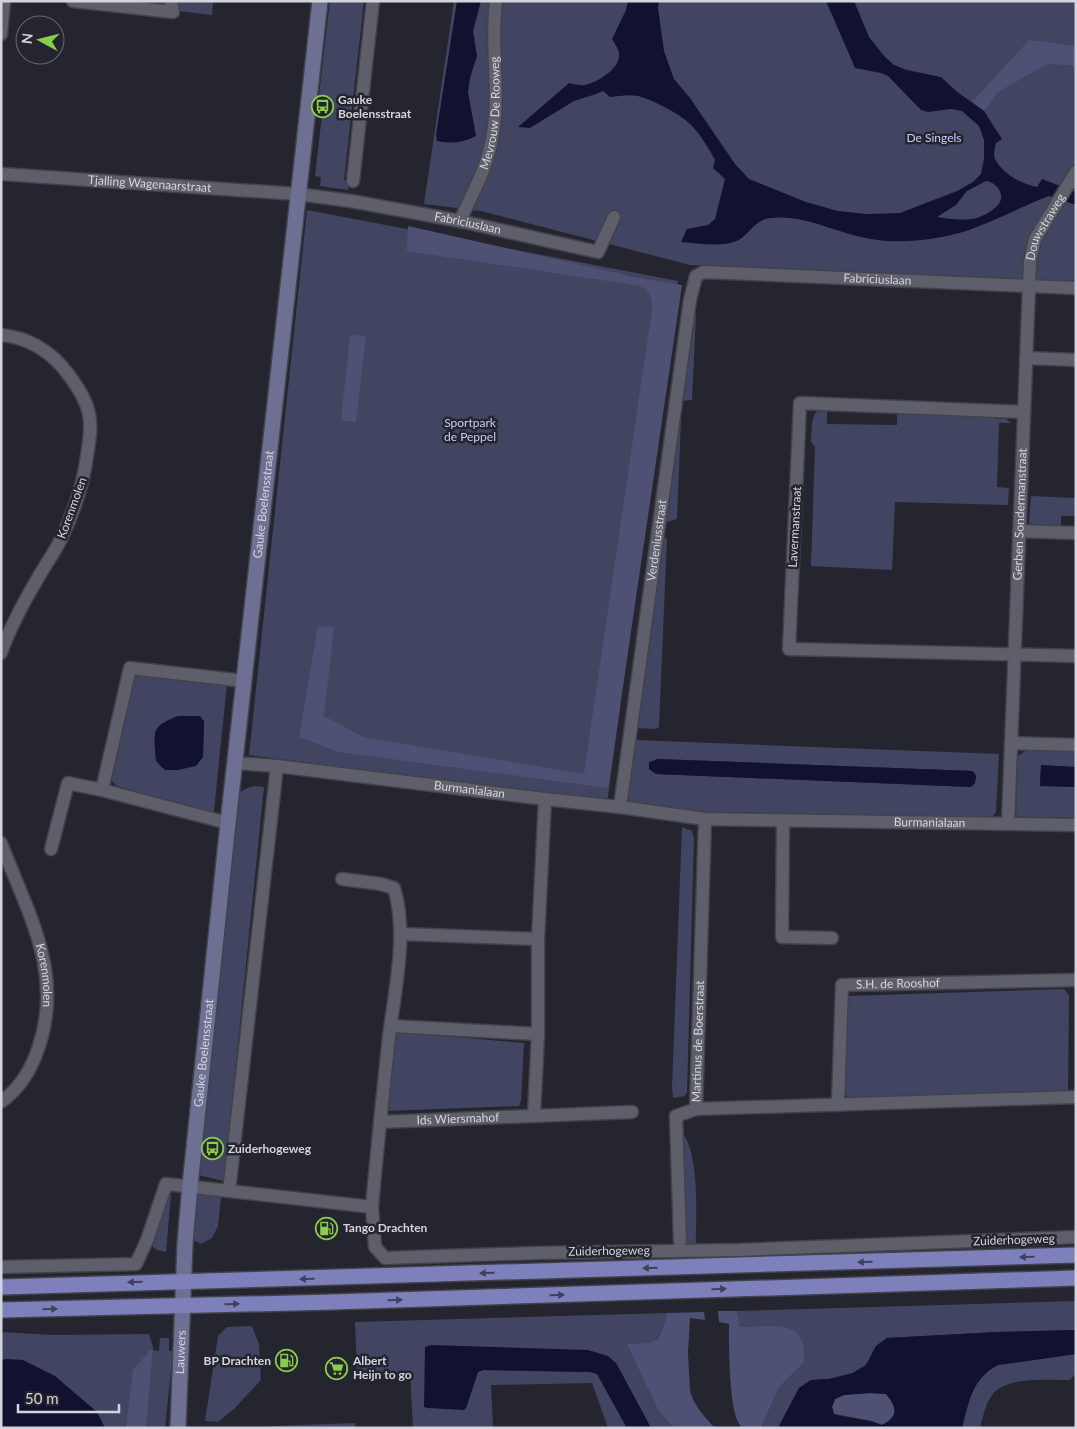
<svg xmlns="http://www.w3.org/2000/svg" width="1077" height="1429" font-family="Lato,sans-serif">
<style>
.green{fill:#424561;fill-rule:evenodd}
.forest{fill:#4e5173}
.water{fill:#121230;fill-rule:evenodd}
.lines{fill:none;stroke-linecap:round;stroke-linejoin:round}
.street-casing{stroke:#41424a;stroke-width:15}
.secondary-casing{stroke:#41424a;stroke-width:18}
.primary-casing{stroke:#41424a;stroke-width:18}
.street{stroke:#5e5f6b;stroke-width:12}
.secondary{stroke:#6d7092;stroke-width:15}
.primary{stroke:#7d80ba;stroke-width:15}
.oneway{fill:#3f4059}
.labels{text-anchor:middle;stroke-width:5;stroke-linejoin:round;paint-order:stroke}
.poi-label{font-size:12px;font-weight:bold;fill:#d4d5dc;stroke:#24252f;text-anchor:start}
.street-label{font-size:12px;fill:#d4d5dc;stroke:#24252f}
.park-label{font-size:12px;fill:#c7cdff;stroke:#24252f}
</style>
<rect width="100%" height="100%" fill="#24252f"/>
<g class="green">
<path d="M92 1H213L212 15Z"/>
<path d="M330 1H364L344 180 349 181 348 190 320 186 321 177 315 176 323 106 327 107 329 96 319 95Z"/>
<path d="M454 1H1076V284L1039 280 690 265 481 211 424 204Z"/>
<path d="M307 210 678 281 607 804 313 766V763L249 755Z"/>
<path d="M694 314 696 315 692 400 682 401Z"/>
<path d="M820 409H827V424L897 425V411L1006 419 1011 423H999L997 487 1009 488 1008 505 895 502 892 570 811 566 815 447 811 442C812 430 810 415 820 409Z"/>
<path d="M679 419 681 421 677 519 664 523Z"/>
<path d="M1031 496 1076 498V516H1061V526L1034 525 1029 523Z"/>
<path d="M667 538 659 727 656 729 635 728 662 539Z"/>
<path d="M140 673 227 683 214 811 210 812 117 786 110 779 131 679ZM204 721 203 757 156 762 155 750Z"/>
<path d="M635 740 999 754 996 812 992 817 705 812 628 802ZM658 759 973 771 976 776 975 783 971 787 656 774 649 769Z"/>
<path d="M1029 749 1076 751V767L1041 766 1040 786 1076 787V818L1018 817 1016 815 1018 756Z"/>
<path d="M254 786 264 787 224 1181 198 1175 236 795 245 789Z"/>
<path d="M682 827 692 831 694 838 687 1092 685 1096 673 1098 672 1087Z"/>
<path d="M1064 989 1069 995 1068 1091 849 1098 844 1093 847 1004 849 996Z"/>
<path d="M396 1032 524 1043 521 1101 519 1106 388 1111Z"/>
<path d="M678 1128C701 1147 696 1217 696 1246L681 1247Z"/>
<path d="M199 1194 221 1197 218 1226 212 1238 201 1244 193 1240 196 1196Z"/>
<path d="M171 1195 166 1252 157 1250 153 1247 151 1242 167 1196Z"/>
<path d="M1076 1301V1330L997 1332 887 1338 876 1346 866 1365 853 1373 829 1379 811 1380 799 1388 778 1428H761L778 1390 785 1381 803 1364 776 1327H739L737 1311Z"/>
<path d="M667 1313C664 1327 661 1344 642 1344 637 1344 632 1343 626 1343L659 1412 674 1428H651L616 1363 431 1345 466 1408 478 1372 483 1370 590 1372 597 1374 627 1428H608L592 1383 491 1385 493 1428H413L410 1372 357 1374 355 1322Z"/>
<path d="M252 1326 259 1344 261 1380 234 1409 218 1422 205 1421 218 1336 227 1327Z"/>
<path d="M1 1332 53 1335 149 1334 153 1347 150 1350 159 1351 160 1338H169V1351H173L165 1428H1Z"/>
<path d="M1076 1354V1373L1070 1380C1048 1380 1005 1376 992 1395 985 1405 983 1417 980 1428H962C969 1402 972 1378 998 1365Z"/>
<path d="M355 1423V1428H268L272 1426Z"/>
</g>
<g class="forest">
<path d="M1029 40 1076 46V69L1070 65 1047 64 998 92 984 111 972 102Z"/>
<path d="M408 226 634 277 682 285 608 788 339 752 299 737 318 626 334 627 324 716 363 737 584 774 649 330C651 317 657 297 644 288 640 286 632 285 628 284L407 251Z"/>
<path d="M350 335 366 336 356 422 341 420Z"/>
<path d="M718 1311H737L740 1327C773 1327 810 1317 803 1364L785 1381 778 1390 761 1428C756 1428 746 1429 742 1427 728 1417 729 1342 729 1324L719 1322Z"/>
<path d="M704 1312 705 1320 690 1318 688 1353 690 1391C693 1404 705 1418 715 1428H674L659 1412 626 1343C657 1345 660 1343 667 1313Z"/>
<path d="M153 1347 146 1428H126L133 1370Z"/>
<path d="M870 1393 886 1394C897 1407 899 1417 882 1425L872 1421 834 1414 832 1407 835 1399 844 1395Z"/>
</g>
<g class="water">
<path d="M457 1H481L473 31 477 56 470 78 468 92 476 136C462 143 452 144 437 141L436 135Z"/>
<path d="M628 1H659L658 8 664 51 674 79 690 98 735 164 749 179 806 202 838 211 866 214 900 213 957 191 973 182 981 174 984 159V140L979 126 962 111 951 109 928 112 921 110 888 76 881 73 855 68 826 1H854L869 37 885 57 894 65 907 70 941 77 956 91 984 111 1002 139 996 143C995 148 993 154 995 159 1003 174 1021 184 1037 187L1042 179 1076 192V205L1049 196C1025 205 1003 217 979 226 949 239 902 245 871 239 838 234 805 214 771 218 754 219 748 238 734 242 717 247 698 243 681 242L687 229 708 225 715 219 725 179 713 168 715 160C709 149 702 137 693 127 683 115 653 100 638 96 630 94 619 96 610 97L603 91 596 94 574 101 530 128 518 127 569 83C574 84 580 86 585 85 598 82 620 69 619 54 619 49 614 43 612 39L626 10ZM986 181C997 182 1007 196 997 206 992 211 983 216 977 218 964 221 950 219 937 217L956 205 967 191Z"/>
<path d="M178 716H200L204 721 203 757 196 766 178 770H165C157 764 156 760 155 750 153 727 156 725 178 716Z"/>
<path d="M658 759 973 771 976 776 975 783 971 787 656 774 649 769V762Z"/>
<path d="M1041 765 1076 767V787L1040 786Z"/>
<path d="M1076 1330V1354L998 1365C972 1378 969 1402 962 1428H778L799 1388 811 1380 829 1379 853 1373 866 1365 876 1346 887 1338 997 1332ZM870 1393 886 1394C897 1407 899 1417 882 1425 866 1419 850 1419 834 1414L832 1407 835 1399 844 1395Z"/>
<path d="M431 1345 588 1350 608 1356 616 1363 651 1428H627L597 1374 590 1372 483 1370 478 1372 466 1408 464 1410 427 1408 424 1407 425 1347Z"/>
<path d="M6 1359 23 1360 55 1376 97 1412 105 1428H1V1360Z"/>
</g>
<g class="lines">
<defs>
<g id="street">
<path d="M73 1 173 12 171 1"/>
<path d="M1 34 4 1"/>
<path id="s1" d="M1 174 298 194 351 201 460 221 598 252 614 217"/>
<path d="M353 181 373 1"/>
<path id="s2" d="M460 221C472 194 487 168 492 139 501 93 490 47 496 1"/>
<path d="M1 335C28 337 52 352 68 374 77 386 86 399 89 414 92 428 89 442 87 456 83 485 74 512 61 539 55 552 45 565 38 578 23 603 11 625 1 653"/>
<path d="M1026 358 1076 360"/>
<path d="M1024 412 800 403 789 649 1076 656"/>
<path d="M1019 531 1076 533"/>
<path d="M1011 743 1076 745"/>
<path id="s3" d="M235 763 277 766 545 799 620 807 705 819 1076 825"/>
<path id="s4" d="M620 807 690 300 696 276 704 272 1076 288"/>
<path d="M783 820 782 937 832 938"/>
<path d="M228 823 102 790 130 668 244 681"/>
<path id="s5" d="M1008 823 1030 261 1035 239 1076 172"/>
<path id="s6" d="M1 843C27 912 65 973 38 1049 31 1070 19 1089 1 1102"/>
<path d="M51 849 68 783 102 790"/>
<path d="M342 879 381 884 394 888C408 933 395 990 389 1036 383 1093 377 1150 372 1207"/>
<path d="M401 934 538 939"/>
<path d="M391 1026 538 1034"/>
<path id="s7" d="M838 1105 842 985 1076 980"/>
<path d="M696 1109 1076 1097"/>
<path d="M534 1115 538 1034V939L545 799"/>
<path id="s8" d="M380 1122 632 1112"/>
<path d="M229 1191 277 766"/>
<path id="s9" d="M680 1241 676 1116 696 1109 705 819"/>
<path d="M1 1267 136 1264 147 1240 166 1184 372 1207 375 1247 385 1258 535 1253 739 1250 1076 1237"/>
</g>
<g id="secondary">
<path id="s10" d="M178 1428 185 1243 190 1186 228 823 320 1"/>
</g>
<g id="primary">
<path d="M1 1287 1076 1255"/>
<path d="M1 1310 333 1302 1076 1278"/>
</g>
</defs>
<use href="#street" class="street-casing"/>
<use href="#secondary" class="secondary-casing"/>
<use href="#primary" class="primary-casing"/>
<use href="#street" class="street"/>
<use href="#secondary" class="secondary"/>
<use href="#primary" class="primary"/>
</g>
<defs><path id="oneway-solid" d="M-6-.8H1V-3.2L6.5 0L1 3.2V.8H-6Z" transform="scale(1.25)"/></defs>
<g class="oneway">
<use href="#oneway-solid" transform="translate(1027 1257) rotate(178)"/>
<use href="#oneway-solid" transform="translate(865 1262) rotate(178)"/>
<use href="#oneway-solid" transform="translate(650 1268) rotate(178)"/>
<use href="#oneway-solid" transform="translate(487 1273) rotate(178)"/>
<use href="#oneway-solid" transform="translate(307 1279) rotate(178)"/>
<use href="#oneway-solid" transform="translate(135 1282) rotate(178)"/>
<use href="#oneway-solid" transform="translate(719 1289) rotate(-2)"/>
<use href="#oneway-solid" transform="translate(557 1295) rotate(-2)"/>
<use href="#oneway-solid" transform="translate(395 1300) rotate(-2)"/>
<use href="#oneway-solid" transform="translate(232 1304) rotate(-1)"/>
<use href="#oneway-solid" transform="translate(50 1309) rotate(-2)"/>
</g>
<defs>
<symbol id="bus-ring" viewBox="-11 -11 22 22"><circle r="9.5" fill="#24252f" stroke="#89ce48" stroke-width="1.5"/><path d="M-5-6H5V4H4V6H2V4H-2V6H-4V4H-5ZM-3.5-4V0h7V-4ZM-3.5 1.2v1.5H-2V1.2ZM2 1.2v1.5H3.5V1.2Z" fill="#89ce48"/></symbol>
<symbol id="fuel-ring" viewBox="-11 -11 22 22"><circle r="9.5" fill="#24252f" stroke="#89ce48" stroke-width="1.5"/><path d="M-5.5-6h7V0h2V4h1.3V-2.5L3-4.5l.8-.8L6-3V5H2.5V1h-1V6h-7ZM-4.2-4.7v3.2H.2V-4.7Z" fill="#89ce48"/></symbol>
<symbol id="supermarket-ring" viewBox="-11 -11 22 22"><circle r="9.5" fill="#24252f" stroke="#89ce48" stroke-width="1.5"/><path d="M-6-5.5h2.5l.6 2H6L4.5 2H-2.5L-4.4-4H-6ZM-1.5 3.2a1.3 1.3 0 1 0 .1 0ZM3 3.2a1.3 1.3 0 1 0 .1 0Z" fill="#89ce48"/></symbol>
</defs>
<g fill-rule="evenodd">
<use href="#bus-ring" x="310" y="94" width="25" height="25"/>
<use href="#bus-ring" x="200" y="1136" width="25" height="25"/>
<use href="#fuel-ring" x="314" y="1216" width="25" height="25"/>
<use href="#fuel-ring" x="274" y="1348" width="25" height="25"/>
<use href="#supermarket-ring" x="324" y="1356" width="25" height="25"/>
</g>
<g class="labels">
<g class="poi-label">
<text x="338" y="104">Gauke<tspan x="338" dy="14">Boelensstraat</tspan></text>
<text x="228" y="1153">Zuiderhogeweg</text>
<text x="343" y="1232">Tango Drachten</text>
<text x="271" y="1365" text-anchor="end">BP Drachten</text>
<text x="353" y="1365">Albert<tspan x="353" dy="14">Heijn to go</tspan></text>
</g>
<g class="street-label">
<text dy="4" stroke="none"><textPath href="#s2" startOffset="114">Mevrouw De Rooweg</textPath></text>
<text dy="4" stroke="none"><textPath href="#s1" startOffset="149">Tjalling Wagenaarstraat</textPath></text>
<text dy="4" stroke="none"><textPath href="#s1" startOffset="470">Fabriciuslaan</textPath></text>
<text dy="4" stroke="none"><textPath href="#s5" startOffset="600">Douwstraweg</textPath></text>
<text dy="4" stroke="none"><textPath href="#s4" startOffset="719">Fabriciuslaan</textPath></text>
<text dy="4" stroke="none"><textPath href="#s10" startOffset="928">Gauke Boelensstraat</textPath></text>
<text transform="translate(72 508) rotate(-70)" y="4">Korenmolen</text>
<text dy="4" stroke="none"><textPath href="#s5" startOffset="309">Gerben Sondermanstraat</textPath></text>
<text transform="translate(795 527) rotate(-87)" y="4">Lavermanstraat</text>
<text dy="4" stroke="none"><textPath href="#s4" startOffset="269">Verdeniusstraat</textPath></text>
<text dy="4" stroke="none"><textPath href="#s3" startOffset="236">Burmanialaan</textPath></text>
<text dy="4" stroke="none"><textPath href="#s3" startOffset="698">Burmanialaan</textPath></text>
<text dy="4" stroke="none"><textPath href="#s6" startOffset="140">Korenmolen</textPath></text>
<text dy="4" stroke="none"><textPath href="#s7" startOffset="176">S.H. de Rooshof</textPath></text>
<text dy="4" stroke="none"><textPath href="#s9" startOffset="214">Martinus de Boerstraat</textPath></text>
<text dy="4" stroke="none"><textPath href="#s10" startOffset="376">Gauke Boelensstraat</textPath></text>
<text dy="4" stroke="none"><textPath href="#s8" startOffset="78">Ids Wiersmahof</textPath></text>
<text transform="translate(1014 1240) rotate(-2)" y="4">Zuiderhogeweg</text>
<text transform="translate(609 1251) rotate(-1)" y="4">Zuiderhogeweg</text>
<text dy="4" stroke="none"><textPath href="#s10" startOffset="76">Lauwers</textPath></text>
</g>
<g class="park-label">
<text x="934" y="142">De Singels</text>
<text x="470" y="427">Sportpark<tspan x="470" dy="14">de Peppel</tspan></text>
</g>
</g>
<rect width="1077" height="1429" fill="none" stroke="#d4d5dc" stroke-width="5"/>
<g transform="translate(40 40) rotate(277)"><circle r="24" fill="#24252f" stroke="#6a6b74"/>
<path d="M0-4L9 19L0 12L-9 19Z" fill="#89ce48"/>
<text y="-8" font-size="14" font-weight="bold" text-anchor="middle" fill="#d4d5dc">N</text>
</g>
<path d="M18 1404v8h101v-8" fill="none" stroke="#d4d5dc" stroke-width="2.5"/>
<text x="25" y="1404" font-size="15" fill="#d4d5dc" stroke="#24252f" stroke-width="4" paint-order="stroke">50 m</text>
</svg>
